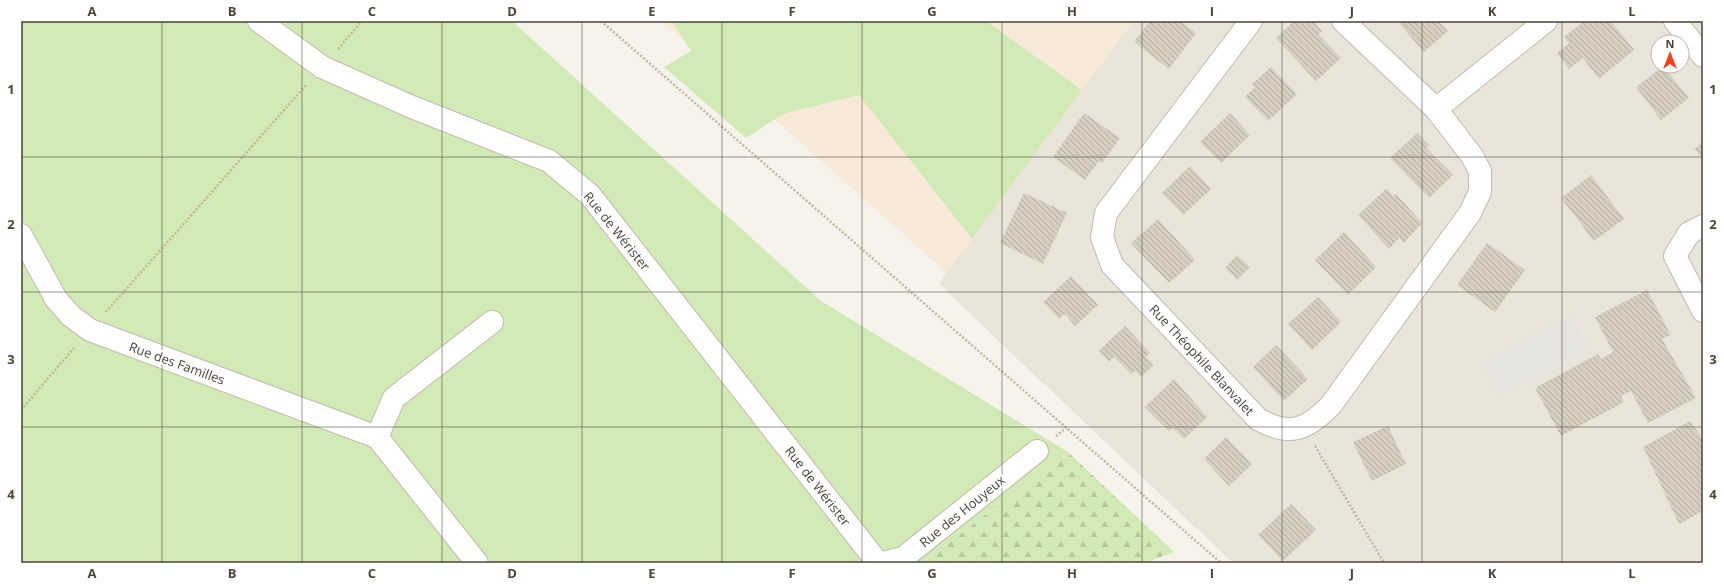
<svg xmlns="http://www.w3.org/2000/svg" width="1724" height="584" font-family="'Open Sans',sans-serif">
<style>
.residential{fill:#eae5da;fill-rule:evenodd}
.commercial{fill:#f7ead8}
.grass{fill:#d2eab5}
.forest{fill:url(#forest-firs)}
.parking{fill:#e5e3e0}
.building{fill:url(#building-back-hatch)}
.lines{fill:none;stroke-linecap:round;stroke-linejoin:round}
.minor-casing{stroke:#c2bbae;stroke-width:24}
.path{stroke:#c4b79f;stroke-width:2.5;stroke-dasharray:2 2;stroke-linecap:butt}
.minor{stroke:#fff;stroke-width:22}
.grid{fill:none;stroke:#4b4439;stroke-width:1;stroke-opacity:0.55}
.labels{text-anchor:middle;stroke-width:4;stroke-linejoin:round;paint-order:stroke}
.street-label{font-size:13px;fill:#4b4439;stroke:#fff}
.neatline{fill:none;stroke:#4b4439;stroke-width:1.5}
.grid-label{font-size:13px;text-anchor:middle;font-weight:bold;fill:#4b4439}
</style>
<defs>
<pattern id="forest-firs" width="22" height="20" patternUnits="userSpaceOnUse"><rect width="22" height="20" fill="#d2eab5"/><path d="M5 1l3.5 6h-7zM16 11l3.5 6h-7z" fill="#b6ca9c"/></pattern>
<pattern id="building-back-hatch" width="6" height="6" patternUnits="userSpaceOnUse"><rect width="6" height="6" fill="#d8cfc1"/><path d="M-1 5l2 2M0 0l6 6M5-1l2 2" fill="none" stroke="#b1aa9e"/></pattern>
</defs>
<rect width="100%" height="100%" fill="#f6f3ec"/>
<path class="residential" d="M1133 21H1703V563H1233L988 331 939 283ZM1658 42H1682V66H1658Z"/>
<path class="commercial" d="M661 21H1133L947 273 754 101Z"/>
<g class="grass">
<path d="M21 21H512L821 301 1068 452 924 562 918 563H21Z"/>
<path d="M672 21H986L1082 90 972 239 859 95 783 114 746 138 664 67 691 51Z"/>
</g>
<path class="forest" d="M1068 452 1174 552 1145 563H918L924 562Z"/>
<path class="parking" d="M1571 315 1589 348 1498 395 1481 362Z"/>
<g class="building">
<path d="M1150 21H1180L1196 33 1169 69 1134 42Z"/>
<path d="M1294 21H1313L1322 31 1318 34 1341 58 1316 81 1276 38Z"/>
<path d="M1397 21H1438L1448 31 1424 52Z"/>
<path d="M1584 21H1611L1634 50 1599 79 1583 58 1569 69 1557 53 1569 43 1564 37Z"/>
<path d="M1663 66 1689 98 1661 120 1636 87Z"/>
<path d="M1271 67 1297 94 1268 121 1245 97 1255 87 1252 84Z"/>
<path d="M1084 113 1120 138 1102 163 1099 161 1085 180 1053 157Z"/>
<path d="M1230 113 1250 135 1221 163 1200 142Z"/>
<path d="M1417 133 1429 145 1426 148 1453 175 1429 198 1390 158Z"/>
<path d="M1703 142V159L1694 149Z"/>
<path d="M1190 166 1211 189 1183 215 1162 193Z"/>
<path d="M1591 175 1624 219 1594 241 1561 198Z"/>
<path d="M1387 188 1393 196 1396 194 1422 223 1404 243 1399 238 1389 249 1358 215Z"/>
<path d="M1024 193 1067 213 1043 264 1000 243Z"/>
<path d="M1158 219 1195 260 1169 283 1131 243Z"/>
<path d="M1344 232 1376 267 1348 295 1315 260Z"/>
<path d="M1487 243 1525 270 1495 312 1457 285Z"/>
<path d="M1237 255 1250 267 1237 280 1225 268Z"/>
<path d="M1071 276 1098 305 1075 326 1065 314 1059 319 1043 302Z"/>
<path d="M1647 290 1671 335 1662 339 1696 398 1648 423 1631 391 1621 396 1624 402 1561 436 1535 388 1598 354 1601 359 1613 352 1595 317Z"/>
<path d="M1318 297 1341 322 1312 350 1288 324Z"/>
<path d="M1125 326 1150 353 1146 357 1154 365 1141 377 1135 371 1131 374 1114 357 1109 362 1099 351Z"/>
<path d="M1276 345 1308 379 1284 401 1253 367Z"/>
<path d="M1174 379 1207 417 1184 439 1173 428 1169 431 1145 407Z"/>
<path d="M1690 421 1703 439V511L1679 524 1643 447Z"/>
<path d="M1388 426 1406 464 1372 481 1353 442Z"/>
<path d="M1226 437 1252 464 1229 486 1204 459Z"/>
<path d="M1291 504 1316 530 1283 561 1258 535Z"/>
</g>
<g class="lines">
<defs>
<g id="minor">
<path d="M259 21 322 67 412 107 549 161 590 195 878 563"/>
<path d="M1251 21 1106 213 1102 237 1112 265 1258 419C1289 437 1307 430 1331 405L1470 213 1480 192V171L1472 156 1436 109 1343 21"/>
<path d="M1675 21 1703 56"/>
<path d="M1436 109 1546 21"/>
<path d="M1703 226 1689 233 1675 256 1703 311"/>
<path d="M21 235 56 299 71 316 90 330 377 437 477 563"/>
<path d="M377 437 394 398 492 322"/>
<path d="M883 563 903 558 1037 451"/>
</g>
</defs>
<use href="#minor" class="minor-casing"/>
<g class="path">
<path d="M601 21 1221 563"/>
<path d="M338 49 362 21"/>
<path d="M106 312 307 84"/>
<path d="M21 410 74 348"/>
<path d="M1056 436 1066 428"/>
<path d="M1315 446 1384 563"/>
</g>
<use href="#minor" class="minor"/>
</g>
<path class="grid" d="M162 21V563M302 21V563M442 21V563M582 21V563M722 21V563M862 21V563M1002 21V563M1142 21V563M1282 21V563M1422 21V563M1562 21V563M21 157H1703M21 292H1703M21 427H1703"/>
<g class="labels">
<g class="street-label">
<text transform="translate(617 231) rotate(51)" y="5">Rue de Wérister</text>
<text transform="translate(1202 360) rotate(47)" y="5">Rue Théophile Blanvalet</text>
<text transform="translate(177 363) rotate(20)" y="5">Rue des Familles</text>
<text transform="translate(818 486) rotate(52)" y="5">Rue de Wérister</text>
<text transform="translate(962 511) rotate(-39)" y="5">Rue des Houyeux</text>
</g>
</g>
<rect width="1724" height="584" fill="none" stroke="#ffffff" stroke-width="44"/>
<g transform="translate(1670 54)"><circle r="19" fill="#ffffff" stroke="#b7b4b0"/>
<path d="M0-3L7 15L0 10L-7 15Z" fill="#fc3f1d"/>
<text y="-6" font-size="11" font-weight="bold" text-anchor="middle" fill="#4b4439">N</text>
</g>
<rect x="22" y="22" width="1680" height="540" class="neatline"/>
<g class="grid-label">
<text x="92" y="16">A</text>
<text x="232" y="16">B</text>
<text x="372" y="16">C</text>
<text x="512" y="16">D</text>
<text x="652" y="16">E</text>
<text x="792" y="16">F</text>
<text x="932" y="16">G</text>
<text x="1072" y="16">H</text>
<text x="1212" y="16">I</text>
<text x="1352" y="16">J</text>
<text x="1492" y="16">K</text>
<text x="1632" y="16">L</text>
<text x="11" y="94">1</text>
<text x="1713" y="94">1</text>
<text x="11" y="229">2</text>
<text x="1713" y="229">2</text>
<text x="11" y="364">3</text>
<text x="1713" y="364">3</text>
<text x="11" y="499">4</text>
<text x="1713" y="499">4</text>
<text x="92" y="578">A</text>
<text x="232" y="578">B</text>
<text x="372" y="578">C</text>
<text x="512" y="578">D</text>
<text x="652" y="578">E</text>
<text x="792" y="578">F</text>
<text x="932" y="578">G</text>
<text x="1072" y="578">H</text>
<text x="1212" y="578">I</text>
<text x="1352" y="578">J</text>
<text x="1492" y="578">K</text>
<text x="1632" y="578">L</text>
</g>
</svg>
